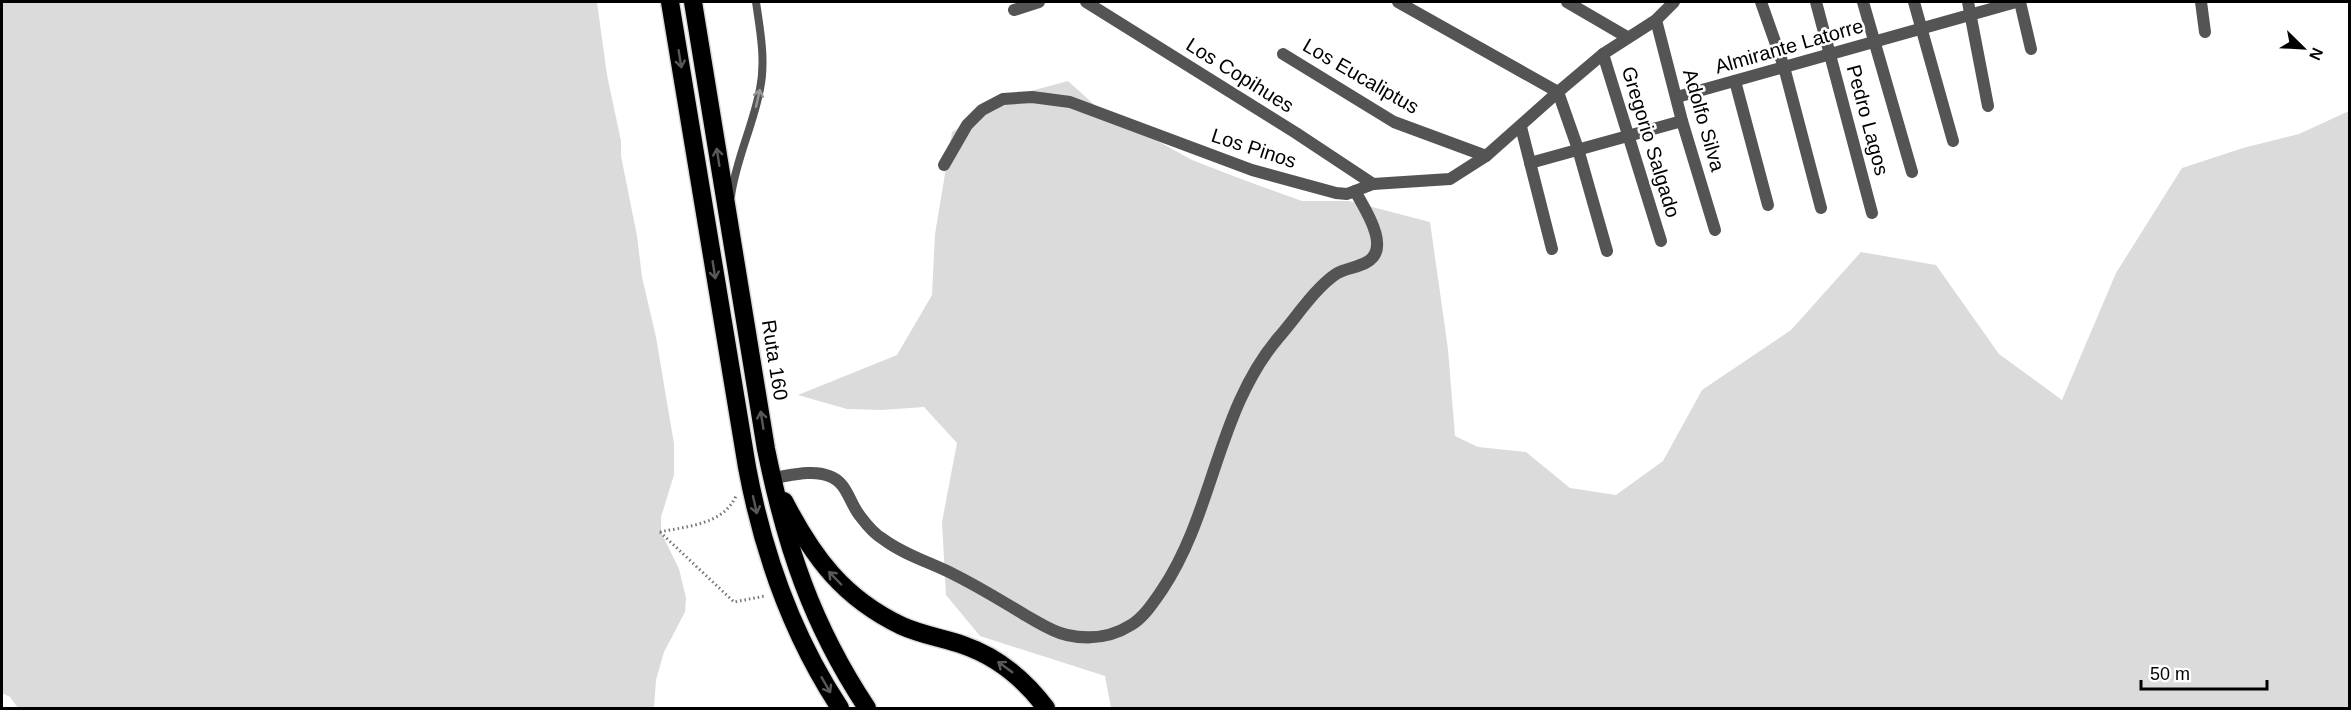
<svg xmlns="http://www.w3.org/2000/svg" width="2351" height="710" font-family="Helvetica,sans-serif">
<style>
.green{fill:#dbdbdb}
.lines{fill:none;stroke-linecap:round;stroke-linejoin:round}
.motorway-casing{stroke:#dbdbdb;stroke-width:21}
.path{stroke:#767676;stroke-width:3;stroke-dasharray:1.5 3;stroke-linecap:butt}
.service{stroke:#545454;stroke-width:8}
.minor{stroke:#545454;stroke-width:12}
.tertiary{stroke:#545454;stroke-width:12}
.motorway{stroke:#000;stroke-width:18}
.oneway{stroke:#595959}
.oneway2{stroke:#989898}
.labels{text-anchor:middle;stroke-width:5;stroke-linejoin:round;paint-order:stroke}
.street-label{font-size:20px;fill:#000;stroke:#fff}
</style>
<rect width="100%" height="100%" fill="#fff"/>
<g class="green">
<path d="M2 2H597L607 75 621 141V156L637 236 642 277 656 337 674 444V475L661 517V532L679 569 686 598 685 612 664 652 656 680 654 708H18L10 697 2 693Z"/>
<path d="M1068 81 1098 108 1192 160 1241 179 1302 201H1349L1430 222 1448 349 1455 436 1478 447 1526 452 1570 488 1616 495 1663 461 1702 390 1791 330 1861 252 1936 265 1999 354 2062 400 2116 273 2182 168 2243 148 2299 134 2349 111V708H1111L1105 676 980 636 946 595 942 522 957 443 924 407 881 410 847 409 798 395 897 355 932 295 935 234 952 132 1009 97Z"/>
</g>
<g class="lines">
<defs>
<g id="motorway">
<path d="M670 2 747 467C763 553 792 635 840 708"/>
<path d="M693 2 766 449C786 547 812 625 867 708"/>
<path d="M784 501C813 557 843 598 902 626 922 635 943 638 963 645 998 657 1025 680 1046 708"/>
</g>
</defs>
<use href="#motorway" class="motorway-casing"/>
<g class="path">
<path d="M660 532 734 602 765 596"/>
<path d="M660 532C687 526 723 525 736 496"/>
</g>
<path class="service" d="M731 196C736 159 753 126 760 89 766 60 760 30 756 2"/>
<g class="minor">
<path d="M1086 2 1296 133 1373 184"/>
<path d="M1398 2 1558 92"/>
<path d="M1567 2 1627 37"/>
<path d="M1761 2 1784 67 1821 208"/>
<path d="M1816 2 1872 213"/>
<path d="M1863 2 1912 172"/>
<path d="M1914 2 1953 141"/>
<path d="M1968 2 1988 106"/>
<path d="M2020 2 2031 49"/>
<path d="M2201 2 2205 32"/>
<path d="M1014 10 1039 2"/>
<path d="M1656 20 1682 121 1715 230"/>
<path d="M1283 54 1394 122 1486 156"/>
<path d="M1603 54 1661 241"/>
<path d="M1735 81 1768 205"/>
<path d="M1558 92 1578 149 1607 251"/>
<path d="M1677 97 2016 2"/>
<path d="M1521 127 1552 249"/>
<path d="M1530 163 1682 121"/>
<path d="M944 165 967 125 982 110 1003 99 1032 97 1070 102 1252 170 1336 193 1347 194 1373 184 1450 179 1486 156 1558 92"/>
<path d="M772 478C789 476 812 469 829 476 847 482 849 502 860 516 866 524 874 534 883 539 904 555 932 563 955 575 979 587 1002 601 1025 615 1038 622 1052 632 1067 635 1090 640 1112 637 1131 625 1144 617 1153 603 1162 590 1214 513 1217 409 1279 337 1295 319 1315 288 1336 274 1345 268 1357 268 1367 262 1392 248 1364 208 1355 191"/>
</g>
<path class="tertiary" d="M1558 92 1603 54 1656 20 1674 2"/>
<use href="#motorway" class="motorway"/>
</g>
<defs><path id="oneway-shaft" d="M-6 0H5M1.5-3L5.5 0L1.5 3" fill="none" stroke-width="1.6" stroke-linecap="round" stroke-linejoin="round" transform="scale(1.5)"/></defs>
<g class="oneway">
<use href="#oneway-shaft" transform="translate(680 59) rotate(81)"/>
<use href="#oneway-shaft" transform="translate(718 157) rotate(-99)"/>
<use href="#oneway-shaft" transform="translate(714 270) rotate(81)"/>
<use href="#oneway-shaft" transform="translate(762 420) rotate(-99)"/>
<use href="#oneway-shaft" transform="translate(755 505) rotate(77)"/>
<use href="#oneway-shaft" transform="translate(835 578) rotate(-134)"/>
<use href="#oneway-shaft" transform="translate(1005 667) rotate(-144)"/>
<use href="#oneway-shaft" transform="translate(826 685) rotate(60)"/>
</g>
<use class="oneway2" href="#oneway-shaft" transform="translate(758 98) rotate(-77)"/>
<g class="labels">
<g class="street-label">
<text transform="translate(1789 46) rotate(-16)" y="7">Almirante Latorre</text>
<text transform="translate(1240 75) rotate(32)" y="7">Los Copihues</text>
<text transform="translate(1361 76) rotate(30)" y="7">Los Eucaliptus</text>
<text transform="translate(1704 120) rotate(74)" y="7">Adolfo Silva</text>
<text transform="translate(1868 120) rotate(75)" y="7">Pedro Lagos</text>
<text transform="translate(1651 142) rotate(73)" y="7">Gregorio Salgado</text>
<text transform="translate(1254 148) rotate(18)" y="7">Los Pinos</text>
<text transform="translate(775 360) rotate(81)" y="7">Ruta 160</text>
</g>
</g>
<rect width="2351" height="710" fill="none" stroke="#000000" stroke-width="6"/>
<g transform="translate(2303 48) rotate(114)" stroke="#ffffff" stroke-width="4.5" paint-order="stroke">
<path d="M0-4.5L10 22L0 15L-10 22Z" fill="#000000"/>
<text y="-9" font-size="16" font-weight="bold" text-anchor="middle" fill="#000000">N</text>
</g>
<path d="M2141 680v9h126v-9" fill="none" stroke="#000000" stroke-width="3"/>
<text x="2150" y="680" font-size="18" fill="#000000" stroke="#ffffff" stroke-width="4.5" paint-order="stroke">50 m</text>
</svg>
